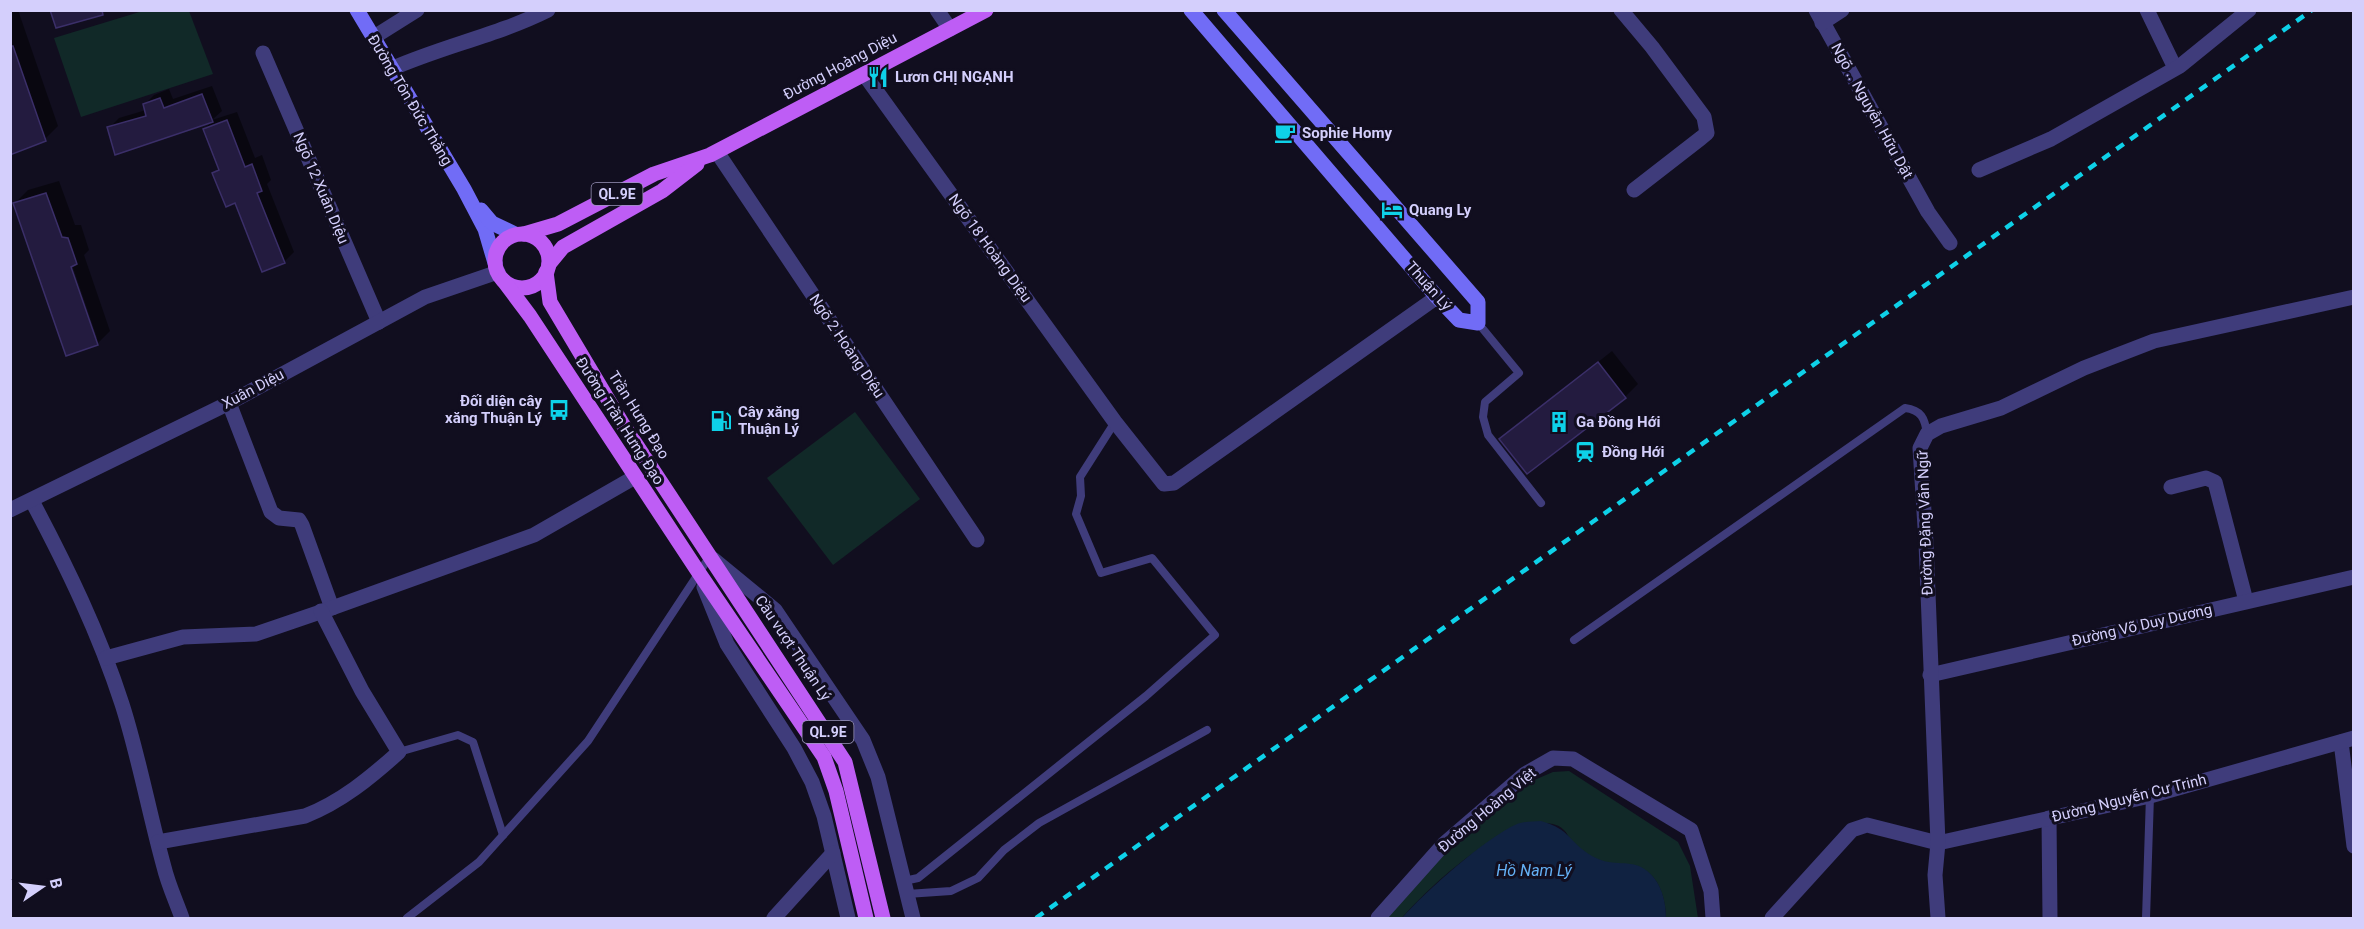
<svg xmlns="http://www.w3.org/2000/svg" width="2364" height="929" font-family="Roboto,sans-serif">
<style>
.green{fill:#112928}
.water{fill:#102241}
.shadow{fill:#0007;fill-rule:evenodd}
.building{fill:#231b3f;stroke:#3b2f69;stroke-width:1.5}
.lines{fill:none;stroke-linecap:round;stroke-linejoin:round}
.lane{stroke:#3f3c7b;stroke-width:8}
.street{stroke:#3f3c7b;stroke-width:15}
.secondary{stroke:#716cf6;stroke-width:15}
.primary{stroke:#be5df5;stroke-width:15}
.rail{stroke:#0ed1e8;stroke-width:4.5;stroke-dasharray:9 8;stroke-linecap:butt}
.labels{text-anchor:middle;stroke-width:6;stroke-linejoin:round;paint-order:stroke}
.shield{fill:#110e1f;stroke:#9a95ba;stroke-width:1.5}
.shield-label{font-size:14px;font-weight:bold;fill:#d4cffc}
.street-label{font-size:15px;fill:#d4cffc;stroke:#110e1f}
.poi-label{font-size:15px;font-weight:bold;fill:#d4cffc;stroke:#110e1f;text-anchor:start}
.water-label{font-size:16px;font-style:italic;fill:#64b0f5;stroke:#110e1f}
</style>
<rect width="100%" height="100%" fill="#110e1f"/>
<g class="green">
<path d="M146 10 189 11 213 74 81 117 54 38Z"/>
<path d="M855 412 920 499 833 565 767 478Z"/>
<path d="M1569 771 1678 842 1690 866 1698 918H1666C1666 900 1659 872 1637 867 1628 864 1618 866 1610 864 1599 860 1586 855 1577 847 1568 840 1568 829 1556 825 1510 810 1430 886 1402 918H1384L1431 866 1532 781 1553 772Z"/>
</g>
<path class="water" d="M1541 821C1572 830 1567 841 1592 856 1611 867 1627 860 1641 867 1660 877 1666 899 1666 918H1402C1425 892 1485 838 1517 824 1524 821 1533 822 1541 821Z"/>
<g class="shadow">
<path d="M10 10H18L58 126 45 139 10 153Z"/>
<path d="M212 86 222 111 212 120 237 112 255 158 262 155 271 180 267 184 294 252 284 262 214 173 219 168 204 129 214 120 116 153 109 128 119 118 146 110 145 104 154 95 169 89 173 99Z"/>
<path d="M59 181 75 225H81L89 250 84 255 110 331 97 344 15 203 28 190ZM70 259 97 338H94L67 260Z"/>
<path d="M1612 351 1638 384 1625 397 1501 439Z"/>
</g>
<g class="building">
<path d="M50 10H102L103 15 56 28Z"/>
<path d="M10 46H13L46 141 10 155Z"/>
<path d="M202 94 213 122 115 155 107 127 146 116 143 104 160 98 164 108Z"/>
<path d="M227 120 245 167 252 164 262 191 257 193 285 263 262 272 235 203 226 207 212 173 219 170 203 129Z"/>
<path d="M46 193 62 237 68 238 77 264 71 267 98 345 66 356 13 203Z"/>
<path d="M1598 362 1626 398 1527 474 1499 439Z"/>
</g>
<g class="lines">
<g class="lane">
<path d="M1478 323 1519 373 1485 402 1483 417 1488 435 1541 503"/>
<path d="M1574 640 1905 408C1921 410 1925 418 1927 434"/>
<path d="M399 752 458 735 473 742 503 835"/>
<path d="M904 881 918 878 1146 696 1215 635 1152 558 1101 573 1076 514 1081 496 1080 477 1115 422"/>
<path d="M907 894 951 891 978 878 1004 850 1039 823 1207 730"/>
<path d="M407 918 479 862 588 741 710 556"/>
<path d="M2146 918 2150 796"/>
</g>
<g class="street">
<path d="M937 10 950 29"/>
<path d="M1621 10 1652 47 1704 117 1707 133 1701 138 1634 190"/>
<path d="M1816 10 1928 212 1950 243"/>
<path d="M2147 10 2175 68"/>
<path d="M1822 23 1842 10"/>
<path d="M374 37 417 10"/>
<path d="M263 53 379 322"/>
<path d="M391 69C443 46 498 35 548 10"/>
<path d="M864 74 1115 422 1164 484 1174 483 1437 297"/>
<path d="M717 152 977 540"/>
<path d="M1979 170 2051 139 2180 66 2249 10"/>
<path d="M229 403 271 512 279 518 299 520 302 525 332 608"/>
<path d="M2171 487 2206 478 2215 482 2246 601"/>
<path d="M32 501C67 567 99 633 122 704 139 757 149 813 164 867 168 884 176 901 182 918"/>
<path d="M10 510 229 403 425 297 498 272"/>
<path d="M713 559 775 610 863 740 878 777 913 918"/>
<path d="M704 587 727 644 794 748 812 782 824 816 848 918"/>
<path d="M106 658 183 637 256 634 332 608 534 535 635 477"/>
<path d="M1930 675 2354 577"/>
<path d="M2341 742 2354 846"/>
<path d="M2049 818 2050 918"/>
<path d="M158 842 305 816C341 802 370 778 399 752L362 691 321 611"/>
<path d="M774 918 833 853"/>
<path d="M1378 918 1444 844 1525 774 1553 758 1573 759 1691 830 1711 891 1713 918"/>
<path d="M1772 918 1852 830 1867 825 1938 843 2150 796 2354 738"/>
<path d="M1938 918 1935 875 1938 843 1926 543 1920 448 1927 434 1941 426 2001 408 2084 368 2154 341 2354 297"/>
</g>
<g class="secondary">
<path d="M357 10 464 189 485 229 495 263"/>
<path d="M1191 10 1437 297 1459 320 1478 323V302L1224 10"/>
<path d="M481 210 492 223 515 234"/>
</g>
<g class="primary">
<path d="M524 234 558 224 654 174 710 155 986 10"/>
<circle cx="522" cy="261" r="27"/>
<path d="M549 264 563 247 662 191 697 164"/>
<path d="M546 272 550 302 622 423 845 762 883 918"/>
<path d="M503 280 530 316 699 573 824 757 836 791 866 918"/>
</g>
<path class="rail" d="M1036 918 2312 10"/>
</g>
<defs>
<symbol id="restaurant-bare" viewBox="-9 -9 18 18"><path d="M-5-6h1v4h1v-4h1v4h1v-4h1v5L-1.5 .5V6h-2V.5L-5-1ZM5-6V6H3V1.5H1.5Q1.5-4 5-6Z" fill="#0ed1e8" stroke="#110e1f" stroke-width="2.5" paint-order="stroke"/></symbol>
<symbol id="cafe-bare" viewBox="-9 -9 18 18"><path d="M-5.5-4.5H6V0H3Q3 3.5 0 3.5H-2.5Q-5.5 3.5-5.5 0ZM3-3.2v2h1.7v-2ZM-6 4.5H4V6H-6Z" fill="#0ed1e8" stroke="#110e1f" stroke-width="2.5" paint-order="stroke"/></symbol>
<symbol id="hotel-bare" viewBox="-9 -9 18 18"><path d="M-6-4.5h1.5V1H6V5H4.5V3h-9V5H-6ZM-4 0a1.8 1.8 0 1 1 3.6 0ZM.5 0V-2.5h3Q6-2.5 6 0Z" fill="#0ed1e8" stroke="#110e1f" stroke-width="2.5" paint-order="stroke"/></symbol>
<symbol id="bus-bare" viewBox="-9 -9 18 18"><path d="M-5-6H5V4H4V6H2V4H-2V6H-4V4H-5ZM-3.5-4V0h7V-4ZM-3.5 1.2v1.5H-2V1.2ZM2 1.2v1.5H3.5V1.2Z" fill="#0ed1e8" stroke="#110e1f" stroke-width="2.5" paint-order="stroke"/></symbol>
<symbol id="fuel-bare" viewBox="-9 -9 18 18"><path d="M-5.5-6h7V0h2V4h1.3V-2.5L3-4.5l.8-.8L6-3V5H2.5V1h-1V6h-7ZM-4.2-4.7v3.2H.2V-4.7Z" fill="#0ed1e8" stroke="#110e1f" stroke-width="2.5" paint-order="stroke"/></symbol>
<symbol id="building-bare" viewBox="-9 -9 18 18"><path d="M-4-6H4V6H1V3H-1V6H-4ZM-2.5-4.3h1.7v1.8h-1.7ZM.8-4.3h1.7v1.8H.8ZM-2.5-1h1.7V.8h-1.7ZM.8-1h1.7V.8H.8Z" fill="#0ed1e8" stroke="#110e1f" stroke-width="2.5" paint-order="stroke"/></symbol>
<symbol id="station-bare" viewBox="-9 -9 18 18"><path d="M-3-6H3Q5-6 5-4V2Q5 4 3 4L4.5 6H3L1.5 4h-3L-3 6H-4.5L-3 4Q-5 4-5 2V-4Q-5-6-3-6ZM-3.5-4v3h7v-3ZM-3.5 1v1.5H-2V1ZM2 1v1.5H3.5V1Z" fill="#0ed1e8" stroke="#110e1f" stroke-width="2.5" paint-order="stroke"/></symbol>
</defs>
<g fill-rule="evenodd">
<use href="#restaurant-bare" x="863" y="62" width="30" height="30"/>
<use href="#cafe-bare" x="1270" y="118" width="30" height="30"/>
<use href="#hotel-bare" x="1377" y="195" width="30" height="30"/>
<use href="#bus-bare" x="544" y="395" width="30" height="30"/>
<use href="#fuel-bare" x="706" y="406" width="30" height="30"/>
<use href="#building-bare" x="1544" y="407" width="30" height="30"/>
<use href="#station-bare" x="1570" y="437" width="30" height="30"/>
</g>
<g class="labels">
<g class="shield">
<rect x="591.5" y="183" width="51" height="22" rx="4.5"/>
<rect x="802.5" y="721" width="51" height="22" rx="4.5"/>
</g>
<g class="shield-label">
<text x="617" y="199">QL.9E</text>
<text x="828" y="737">QL.9E</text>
</g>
<g class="street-label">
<text transform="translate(840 66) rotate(-28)" y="5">Đường Hoàng Diệu</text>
<text transform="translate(410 100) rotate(59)" y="5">Đường Tôn Đức Thắng</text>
<text transform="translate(1872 111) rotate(61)" y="5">Ngõ .. Nguyễn Hữu Dật</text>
<text transform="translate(321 188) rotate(67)" y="5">Ngõ 12 Xuân Diệu</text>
<text transform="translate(990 248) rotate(54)" y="5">Ngõ 18 Hoàng Diệu</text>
<text transform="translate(1429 286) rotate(48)" y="5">Thuận Lý</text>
<text transform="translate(847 346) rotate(56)" y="5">Ngõ 2 Hoàng Diệu</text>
<text transform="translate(253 389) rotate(-28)" y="5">Xuân Diệu</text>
<text transform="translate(639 415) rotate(58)" y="5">Trần Hưng Đạo</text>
<text transform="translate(620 421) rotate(57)" y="5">Đường Trần Hưng Đạo</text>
<text transform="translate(1925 523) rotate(-92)" y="5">Đường Đặng Văn Ngữ</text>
<text transform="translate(2142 625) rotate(-13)" y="5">Đường Võ Duy Dương</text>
<text transform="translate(793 648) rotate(56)" y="5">Cầu vượt Thuận Lý</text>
<text transform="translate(2129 798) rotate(-14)" y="5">Đường Nguyễn Cư Trinh</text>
<text transform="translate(1487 810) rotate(-40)" y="5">Đường Hoàng Việt</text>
</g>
<g class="poi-label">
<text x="895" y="82">Lươn CHỊ NGẠNH</text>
<text x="1302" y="138">Sophie Homy</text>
<text x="1409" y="215">Quang Ly</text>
<text x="542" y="406" text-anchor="end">Đối diện cây<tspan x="542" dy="17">xăng Thuận Lý</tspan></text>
<text x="738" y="417">Cây xăng<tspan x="738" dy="17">Thuận Lý</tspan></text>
<text x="1576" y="427">Ga Đồng Hới</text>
<text x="1602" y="457">Đồng Hới</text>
</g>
<g class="water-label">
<text x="1534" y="876">Hồ Nam Lý</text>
</g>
</g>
<rect width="2364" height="929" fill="none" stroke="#d4cffc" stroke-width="24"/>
<g transform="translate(42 887) rotate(76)" stroke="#110e1f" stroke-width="4.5" paint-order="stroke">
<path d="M0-4.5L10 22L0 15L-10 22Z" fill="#d4cffc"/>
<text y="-9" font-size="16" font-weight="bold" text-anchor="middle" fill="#d4cffc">B</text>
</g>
</svg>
